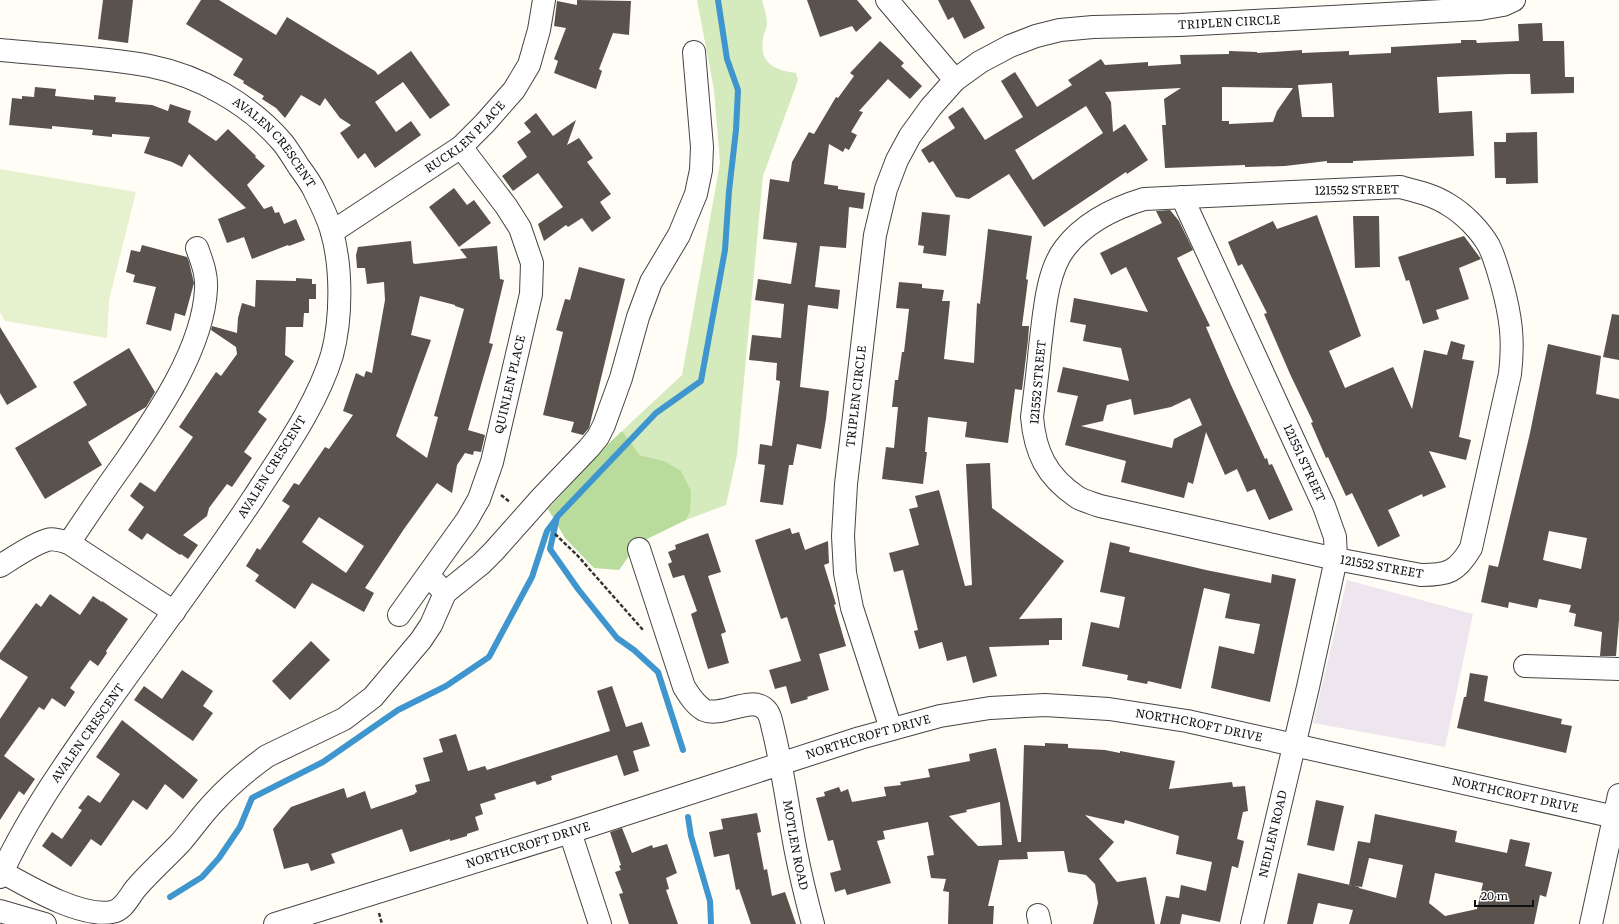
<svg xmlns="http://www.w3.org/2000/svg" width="1619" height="924" font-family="Literata,serif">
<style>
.industrial{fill:#eee6ef}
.green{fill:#d5ebbd}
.forest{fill:#b9dc9c}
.pitch{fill:#e6f2cf}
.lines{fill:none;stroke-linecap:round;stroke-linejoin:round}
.stream{stroke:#3f96cf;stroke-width:6}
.building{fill:#5a524d;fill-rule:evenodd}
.minor-casing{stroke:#444;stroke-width:24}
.path{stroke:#333;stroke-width:2.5;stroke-dasharray:4 2;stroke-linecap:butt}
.minor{stroke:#fff;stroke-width:22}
.labels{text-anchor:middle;stroke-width:4;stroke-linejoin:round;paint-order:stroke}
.street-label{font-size:12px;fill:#111;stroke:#fff}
</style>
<rect width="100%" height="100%" fill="#fffdf5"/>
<path class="industrial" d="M1347 580 1473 614 1445 747 1313 723Z"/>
<path class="green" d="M697 0H762C764 8 767 16 767 24 767 29 763 34 763 39 759 64 776 70 796 73L798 80 763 176 737 455 726 505 686 520 690 512 664 461 640 455 622 431 682 375 720 163 714 90Z"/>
<path class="forest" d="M622 431 640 455 664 461 681 471 691 491 690 512 686 520 643 541 637 545 619 570 594 568 565 538 548 509 604 448Z"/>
<path class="pitch" d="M0 169 136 192 109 300 107 338 5 321 0 312Z"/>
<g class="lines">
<g class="stream">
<path d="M683 750 658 672 634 650 617 638 578 589 550 549 557 517 656 413 701 381 725 250 729 191 736 130 738 90 727 59 718 0"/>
<path d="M688 817 691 836 710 901 711 924"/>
<path d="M170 897 202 877 219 858 240 827 252 798 323 762 398 710 446 686 489 657 532 577 547 531 556 519"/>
</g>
</g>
<g class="building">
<path d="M103 0H133L128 43 98 39Z"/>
<path d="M201 0H219L276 35 287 17 375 71 378 75 411 51 450 105 430 119 403 82 375 102 396 132 411 121 421 135 375 168 365 153 358 159 340 133 351 125 340 118 325 98 320 106 301 95 285 118 276 108 262 99 264 96 243 83 244 81 233 75 243 59 186 24Z"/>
<path d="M577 0 631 1 629 35 613 33 599 69 602 71 596 89 554 73 558 61 554 59 566 28 554 26 557 1 577 5Z"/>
<path d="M807 0H857L872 18 856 32 852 26 820 37Z"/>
<path d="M938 0H970L985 28 964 39 953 17 948 20Z"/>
<path d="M1542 23 1543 41H1564L1565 77H1574V93L1531 94 1530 74H1509L1437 77 1439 113 1472 111 1474 156 1353 161V163H1327V161L1285 166 1245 167V165L1165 168 1162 125H1166L1164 99 1181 88 1105 92 1111 102 1113 132 1125 124 1148 160 1127 174 1126 172 1044 227 1009 174 969 199 956 197 933 161 929 163 921 150 955 128 948 117 963 107 985 140 1023 117 1001 81 1015 72 1037 107 1072 85 1068 80 1101 59 1105 65 1148 62V66L1181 64 1180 55 1229 54V51L1257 52V53L1302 50V53L1349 51V55L1391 53V47L1461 43V40H1476L1477 43 1519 41 1518 24ZM1332 83 1334 117H1302L1298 85ZM1222 87 1293 88 1277 111 1273 122 1229 124V121H1222ZM1086 106 1103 133 1033 180 1015 150Z"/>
<path d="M880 41 904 63 901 66 922 86 910 99 888 79 859 111 863 112 851 132 857 135 849 150 845 148 843 152 829 144 824 184 838 186V189L865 193 863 209 849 207 846 248 820 246 815 287 840 290 838 309 808 305 800 387 829 391 826 419 821 449 797 444 793 465H789L783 505 760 502 765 465 758 464 760 444 772 446 780 381 776 380 777 363 749 360 752 335 781 338 784 304 755 300 758 279 791 284 797 243 763 239 770 179 789 182 792 162 809 132 814 134 836 97 838 98 854 76 850 73Z"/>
<path d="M35 87 56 89 55 96 94 100V95L116 97 115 102 152 105 168 111 170 104 191 111 188 122 216 141 228 129 256 156 255 157 265 166 247 185 264 209 272 206 275 213 279 212 284 224 296 219 305 240 289 246 288 245 252 259 244 237 227 243 218 219 246 208 189 154 182 167 172 162 144 153 150 137 112 134V137L92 135 93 130 52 126V129L9 125 12 98 22 99V96L34 97Z"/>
<path d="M536 113 553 136 576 120 567 145 579 138 593 158 587 162 611 194 600 202 611 218 592 232 582 218 568 227 566 225 544 241 538 224 563 207 538 173 513 191 502 176 527 157 517 142 531 132 524 123Z"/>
<path d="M1537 132 1538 183 1506 184V178H1495L1494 142H1506V133Z"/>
<path d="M454 188 467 205 474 200 491 223 459 247 429 207Z"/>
<path d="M1170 210 1179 221 1193 250 1177 258 1210 326 1206 327 1231 385 1265 459 1267 458 1269 465 1272 464 1293 510 1269 520 1255 489 1247 492 1237 469 1225 475 1206 432 1193 484 1188 482 1184 498 1121 482 1126 461 1065 445 1078 396 1057 392 1063 367 1129 381 1121 348 1083 341 1086 325 1070 322 1074 298 1148 312 1126 267 1111 275 1100 253 1162 223 1156 211ZM1190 398 1202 425 1174 439 1172 448 1081 426 1103 421 1107 405 1131 399 1134 415 1171 407Z"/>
<path d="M922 212 950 215 946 256 923 253 924 246 918 245Z"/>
<path d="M1317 215 1361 336 1329 351 1345 388 1393 367 1412 409 1424 350 1447 355 1451 341 1465 345 1462 359 1474 361 1459 437 1471 440 1466 460 1429 451 1446 487 1423 497 1422 494 1388 510 1400 536 1378 547 1352 493 1346 496 1328 457 1326 458 1311 423 1313 422 1290 374 1264 314 1267 313 1242 264 1238 266 1228 242 1273 221 1277 229Z"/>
<path d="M1353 216H1379L1380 267 1355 268Z"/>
<path d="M988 229 1032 236 1026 279 1028 280 1022 326H1029L1028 340 1022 390 1015 389 1008 443 965 437 967 422 928 417 925 452H927L923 484 882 479 886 447 894 448 898 407H892L895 380H898L902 352H904L909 309 896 308 899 282 922 284V288L944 290 942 301H950L944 359 974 363 977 303 980 304Z"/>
<path d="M1464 236 1481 259 1459 268 1469 299 1436 310 1439 319 1423 324 1409 280 1406 281 1398 257Z"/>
<path d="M411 241 413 263 415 264 467 258 460 249 497 246 500 279 504 280 489 343 493 344 468 430 485 435 481 452 474 451 473 455 465 453 457 465 452 493 437 483 404 529 365 588 374 593 364 612 312 583 295 609 255 581 259 575 246 566 257 548 260 550 290 506 282 501 294 483 299 485 325 447 329 449 353 415 343 411 356 373 364 377 366 371 372 373 385 300 384 282 367 284 365 268H357L356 255 358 247ZM420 296 455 305V306L464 309 434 416 438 417 427 458 396 436 431 340 411 335ZM319 517 364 546 346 573 302 542Z"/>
<path d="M142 245 187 257 189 262 194 283 185 316 175 313 171 331 146 324 156 287 133 282 135 275 126 272 131 250 140 252Z"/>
<path d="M579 267 625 279 589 428 583 435 571 432 574 422 543 415 563 332 556 330 565 299 570 300Z"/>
<path d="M296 278 312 279V284H316V299H309V313H304L303 327H286L285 355 294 361 258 412 267 419 244 452 252 458 232 487 227 484 209 508 207 516 183 535 198 545 188 559 181 554 180 555 147 533 142 540 128 530 144 507 130 496 140 482 155 492 193 437 179 427 216 372 221 376 237 354 236 347 211 330 212 326 237 333 238 318 242 303 255 307 256 280 296 281Z"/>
<path d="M1612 314 1619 315V360L1603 357Z"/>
<path d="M0 327 37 387 7 405 0 393Z"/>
<path d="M1548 344 1601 356 1596 394 1619 399V620L1616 656H1600L1602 632 1574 626 1576 614 1569 612 1571 605 1539 599 1537 608 1509 602 1508 608 1481 602 1489 565 1498 567 1530 433ZM1549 531 1587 538 1581 569 1543 560Z"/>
<path d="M129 348 155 392 146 407 88 442 102 465 45 499 15 448 87 405 73 382Z"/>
<path d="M990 463 992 508 1064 561 1019 619 1062 618V640H1049V645L989 647 997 676 973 683 966 656 947 661 942 642 919 649 914 631 918 630 903 570 894 572 889 553 919 545 909 509 918 507 915 496 939 490 965 586 972 585 966 464Z"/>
<path d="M790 528 792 534 799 532 805 550 828 541 829 563 824 565 836 604 834 605 846 646 819 654 829 690 807 697 808 699 791 704 786 686 775 689 769 670 801 661 787 617 781 619 755 540Z"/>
<path d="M708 533 721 572 708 576 726 632 721 634 729 663 708 669 691 614 697 611 684 575 673 578 668 564 672 562 668 552 676 549 675 545Z"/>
<path d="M1110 542 1130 547 1129 552 1206 570 1271 583 1272 574 1296 579 1270 702 1211 688 1219 646 1254 654 1260 624 1225 618 1230 594 1204 588 1181 689 1148 681 1147 684 1127 680 1128 675 1082 666 1091 622 1119 628 1125 597 1100 592Z"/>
<path d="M50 594 80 615 93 596 102 602V601L128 619 106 651 107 653 98 666 90 660 70 688 75 692 65 707 52 698 44 710 39 707 4 756 35 779 24 795 19 791 0 820V719L28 677 0 659V653L36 603 41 607Z"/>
<path d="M311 641 330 660 290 700 272 681Z"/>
<path d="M182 670 213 691 203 706 213 713 193 741 134 700 144 686 162 699Z"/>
<path d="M1470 673 1488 676 1484 701 1562 719 1561 724 1572 726 1566 753 1457 728 1464 697H1466Z"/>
<path d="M612 686 626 727 642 722 650 746 633 751 639 771 624 776 617 755 551 776 552 780 537 785 535 781 494 794 496 799 480 804 483 814 475 817 479 830 467 834V836L450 841V839L410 852 402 829 331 854 335 863 311 871 308 863 284 869 273 829 291 807 344 788 347 798 365 791 371 809 415 794V793L417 792 415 785 430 781 423 758 443 752 439 739 456 734 468 771 485 766 487 770 610 731 597 691Z"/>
<path d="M122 720 198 780 183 799 165 784 147 810 133 800 101 846 91 839 71 867 42 846 52 832 62 839 82 810 78 808 88 795 100 803 120 774 96 757Z"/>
<path d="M1045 743 1068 744V748L1105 750 1120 753V751L1175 761 1169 789 1232 782 1233 787 1245 786 1248 811 1243 812 1237 839 1244 841 1238 868 1232 866 1220 922 1182 914 1180 924H1160L1166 896 1179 898 1181 885 1206 891 1212 862 1176 854 1179 836 1125 820 1124 824 1085 815 1114 842 1099 859 1117 882 1146 877 1155 924H1093L1098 903 1095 884 1086 875 1068 872 1064 851 1027 852 1028 859 999 860 988 906H994L993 924H948L949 892 943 891 946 879 931 878 927 856 934 855 928 822 883 831 885 839 877 841 891 883 847 895 845 889 835 892 830 873 841 870 833 840 828 841 816 798 825 796 824 792 839 787 841 792 848 789 852 802 886 796 884 787 901 785 900 782 930 777 928 769 970 761 969 754 996 748 1018 842H1021L1024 745 1045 746ZM1000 802 1002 845 978 846 949 816 967 812 966 810Z"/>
<path d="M1316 800 1344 806 1334 851 1307 845Z"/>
<path d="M757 813 761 832 757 833 764 870 767 869 772 896 785 892 796 924H751L739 889 736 890 729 854 714 857 709 832 723 829 721 819Z"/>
<path d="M1375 814 1457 831 1455 842 1507 853 1510 839 1530 843 1525 866 1552 872 1546 897 1540 895 1534 924H1349L1353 910 1318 903 1313 924H1287L1298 873 1359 887V888L1396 898 1403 865 1369 858 1362 887 1349 885 1358 841 1370 843ZM1435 873 1483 883 1477 909 1445 916 1429 903Z"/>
<path d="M622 828 632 853 652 845 653 848 667 844 677 873 666 878 669 889 666 890 678 924H629L619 894 623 893 615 872 621 870 619 866 621 865 610 832Z"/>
</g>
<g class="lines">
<defs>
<g id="minor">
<path d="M887 0 955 80"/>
<path id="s1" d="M0 50C49 55 102 57 150 66 200 76 250 104 283 143 289 151 294 159 299 167 305 175 311 183 315 192 321 204 327 216 331 229 342 265 342 318 332 355 317 405 282 453 254 497 203 574 146 648 93 724 59 773 24 823 0 877"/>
<path d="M1400 187C1416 191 1434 195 1449 205 1464 214 1480 230 1489 246 1495 258 1498 271 1502 284 1511 317 1514 340 1510 374L1471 548C1457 572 1448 575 1421 575L1336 559 1100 506C1092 503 1083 501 1077 497 1046 476 1035 452 1032 417 1035 393 1038 370 1040 347 1044 317 1046 272 1065 248 1085 222 1114 208 1144 199Z"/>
<path id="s2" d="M1182 197 1324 506 1335 537 1336 559 1308 687 1252 924"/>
<path id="s3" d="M332 232 461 147 485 123 514 90 529 65 539 30 544 0"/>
<path d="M69 543C87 516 105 489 124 463 157 415 203 349 206 289 207 274 202 262 197 248"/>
<path id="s4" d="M639 549 684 687C689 695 695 705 704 710 721 718 752 694 766 710 771 715 772 726 774 733 783 771 788 809 795 847 800 873 806 898 813 924"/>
<path d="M0 566C13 558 33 544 47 540 54 538 62 541 69 543L174 612"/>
<path d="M445 593 481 564 494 551 542 497 589 448 598 437 604 425 621 378 638 317 651 282 679 235 696 194 701 170 702 147 694 52"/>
<path id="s5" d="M399 615 467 520 479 499 492 462 531 294 532 263 520 228 506 206 461 147"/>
<path d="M1525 666 1619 669"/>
<path id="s6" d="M891 729 852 608 845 573 843 536 846 484 875 235 886 189 897 160 910 136 931 107 955 80 980 62 1010 46 1036 36 1060 30 1093 27 1180 25 1480 9 1503 5 1514 0"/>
<path d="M570 832 600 924"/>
<path d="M2 872C29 887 81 918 112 912 124 910 129 896 137 887 151 871 167 857 181 842 193 828 203 813 216 800 231 784 249 769 267 756L344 719 373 697 421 640 431 625 445 593 428 575"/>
<path d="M0 911 45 924"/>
<path d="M1038 915 1040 924"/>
<path id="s7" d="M275 924 570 832 860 738 940 716 990 708 1045 705 1109 709 1187 721 1615 817"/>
<path d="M1591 924 1619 795"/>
</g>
</defs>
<use href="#minor" class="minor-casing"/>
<g class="path">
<path d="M501 495 510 502"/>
<path d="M555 534 577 555 643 630"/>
<path d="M379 913 382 924"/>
</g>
<use href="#minor" class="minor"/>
</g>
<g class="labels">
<g class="street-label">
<text dy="4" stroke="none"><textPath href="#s6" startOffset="967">TRIPLEN CIRCLE</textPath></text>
<text dy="4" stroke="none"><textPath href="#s3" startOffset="164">RUCKLEN PLACE</textPath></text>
<text dy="4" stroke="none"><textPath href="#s1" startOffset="301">AVALEN CRESCENT</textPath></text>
<text transform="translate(1357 190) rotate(-1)" y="4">121552 STREET</text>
<text transform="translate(1038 382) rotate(-85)" y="4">121552 STREET</text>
<text dy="4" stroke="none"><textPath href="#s5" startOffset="260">QUINLEN PLACE</textPath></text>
<text dy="4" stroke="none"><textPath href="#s6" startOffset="340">TRIPLEN CIRCLE</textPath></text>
<text dy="4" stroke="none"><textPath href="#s2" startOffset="293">121551 STREET</textPath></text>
<text transform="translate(272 467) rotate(-58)" y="4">AVALEN CRESCENT</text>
<text transform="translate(1382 567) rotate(10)" y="4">121552 STREET</text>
<text dy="4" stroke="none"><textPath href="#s7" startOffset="958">NORTHCROFT DRIVE</textPath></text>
<text transform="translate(88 733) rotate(-55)" y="4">AVALEN CRESCENT</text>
<text dy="4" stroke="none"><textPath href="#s7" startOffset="622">NORTHCROFT DRIVE</textPath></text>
<text dy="4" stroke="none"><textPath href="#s7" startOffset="1282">NORTHCROFT DRIVE</textPath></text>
<text transform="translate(1273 834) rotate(-77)" y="4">NEDLEN ROAD</text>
<text dy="4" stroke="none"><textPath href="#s7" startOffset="265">NORTHCROFT DRIVE</textPath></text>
<text dy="4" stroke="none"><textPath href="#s4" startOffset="379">MOTLEN ROAD</textPath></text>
</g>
</g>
<path d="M1475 900v6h58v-6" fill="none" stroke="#111111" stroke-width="2"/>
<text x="1481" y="900" font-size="12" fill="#111111" stroke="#ffffff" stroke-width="3" paint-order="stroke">20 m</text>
</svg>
